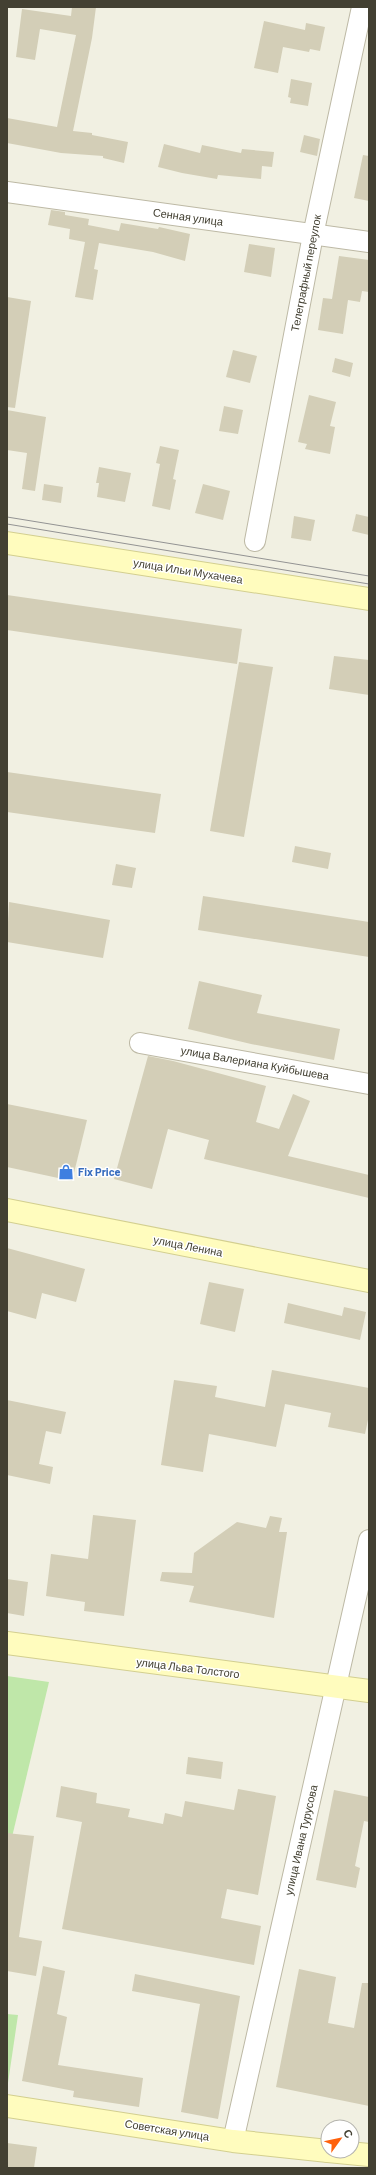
<svg xmlns="http://www.w3.org/2000/svg" width="376" height="2175" font-family="Barlow,sans-serif">
<style>
.green{fill:#bfe7a9}
.building{fill:#d3ceb7}
.lines{fill:none;stroke-linecap:round;stroke-linejoin:round}
.street-casing{stroke:#bdb9a5;stroke-width:22}
.secondary-casing{stroke:#d3cf90;stroke-width:24}
.street{stroke:#fff;stroke-width:20}
.secondary{stroke:#fffcbe;stroke-width:22}
.tram{stroke:#939393;stroke-width:1}
.labels{text-anchor:middle;stroke-width:3;stroke-linejoin:round;paint-order:stroke}
.street-label{font-size:11px;fill:#434032;stroke:#fff}
.shop-label{font-size:11px;font-weight:bold;fill:#366cbe;stroke:#fff;text-anchor:start}
</style>
<rect width="100%" height="100%" fill="#f1f0e2"/>
<g class="green">
<path d="M7 1676 49 1682 7 1858Z"/>
<path d="M7 2014 18 2015 8 2083H7Z"/>
</g>
<g class="building">
<path d="M72 7H96L92 38 73 131 92 133V135L128 142 124 163 103 158V156L61 153 7 143V118L57 127 76 35 40 29 35 60 16 57 22 9 71 16Z"/>
<path d="M264 21 305 30 306 23 325 27 320 51 310 49 309 52 283 47 278 73 254 68Z"/>
<path d="M291 79 312 83 308 106 290 103 291 98 288 97Z"/>
<path d="M304 135 320 139 317 156 300 152Z"/>
<path d="M164 144 200 153 202 145 241 153 242 149 274 152 272 167 262 166 261 179 218 175 217 179 182 173 158 167Z"/>
<path d="M363 155 369 156V201L354 198Z"/>
<path d="M51 210 65 212V215L89 219 88 225 119 231 121 223 158 229 159 227 190 234 185 261 153 252 99 243 94 269 98 270 93 300 75 297 85 242 69 239 70 229 48 225Z"/>
<path d="M249 244 275 248 271 277 244 272Z"/>
<path d="M339 256 369 260V292L362 291 360 302 348 300 343 334 318 330 323 298 332 299Z"/>
<path d="M7 297 31 301 15 408 7 407Z"/>
<path d="M233 350 257 356 250 383 226 377Z"/>
<path d="M335 358 353 363 350 377 332 372Z"/>
<path d="M309 395 336 402 330 426 335 427 330 454 305 449 307 444 298 442Z"/>
<path d="M224 406 243 410 238 434 219 431Z"/>
<path d="M7 410 46 417 35 491 22 489 27 453 7 450Z"/>
<path d="M160 446 179 450 173 479 176 480 170 510 152 506 160 464 156 463Z"/>
<path d="M99 467 131 473 125 502 97 497 99 483H96Z"/>
<path d="M44 484 63 487 61 503 42 500Z"/>
<path d="M203 484 230 491 223 520 195 513Z"/>
<path d="M356 514 369 517V535L352 531Z"/>
<path d="M294 516 315 520 311 541 291 538Z"/>
<path d="M7 595 242 629 237 664 7 630Z"/>
<path d="M334 656 369 660V695L329 689Z"/>
<path d="M239 662 273 667 244 837 210 831Z"/>
<path d="M7 772 161 794 155 833 7 812Z"/>
<path d="M295 846 331 853 328 869 292 862Z"/>
<path d="M116 864 136 868 132 888 112 885Z"/>
<path d="M203 896 369 922V957L198 930Z"/>
<path d="M9 902 110 920 103 958 7 942Z"/>
<path d="M199 981 262 995 257 1013 340 1029 334 1060 251 1044 188 1029Z"/>
<path d="M148 1056 173 1061 266 1086 256 1122 279 1129 293 1094 310 1101 288 1156 369 1175V1198L204 1159 209 1140 168 1129 152 1189 114 1179Z"/>
<path d="M7 1104 87 1120 72 1181 7 1167Z"/>
<path d="M7 1248 85 1269 76 1302 42 1293 36 1319 7 1311Z"/>
<path d="M209 1282 244 1289 235 1332 200 1324Z"/>
<path d="M288 1303 342 1316 344 1307 366 1312 360 1340 284 1323Z"/>
<path d="M272 1370 369 1388V1415L365 1434 328 1427 331 1413 285 1404 276 1447 209 1434 203 1472 161 1465 174 1380 217 1386 215 1397 265 1407Z"/>
<path d="M7 1400 66 1412 61 1434 46 1431 39 1464 53 1467 50 1484 7 1475Z"/>
<path d="M93 1515 136 1520 124 1616 84 1611 85 1602 46 1596 51 1554 88 1559Z"/>
<path d="M270 1516 282 1518 279 1532H287L274 1618 189 1602 194 1586 160 1581 162 1572 192 1573 194 1553 237 1522 266 1528Z"/>
<path d="M7 1579 28 1582 24 1616 7 1613Z"/>
<path d="M188 1757 223 1762 221 1779 186 1774Z"/>
<path d="M61 1786 97 1793 96 1803 130 1809 128 1817 163 1824 165 1813 182 1817 185 1801 234 1810 238 1789 276 1796 258 1895 227 1889 221 1918 261 1926 254 1965 62 1929 82 1822 56 1817Z"/>
<path d="M334 1790 369 1797V1822L364 1821 355 1866 360 1868 356 1888 316 1880Z"/>
<path d="M7 1833 34 1836 19 1937 42 1941 36 1976 7 1971Z"/>
<path d="M43 1966 65 1971 57 2014 67 2017 58 2065 143 2078 139 2107 73 2097 74 2091 22 2081Z"/>
<path d="M299 1969 336 1977 328 2023 354 2028 362 1983H369V2106L276 2087Z"/>
<path d="M135 1974 240 1996 218 2119 181 2112 200 2004 132 1991Z"/>
<path d="M7 2143 37 2147 34 2168H7Z"/>
</g>
<g class="lines">
<defs>
<g id="street">
<path d="M7 192 369 242"/>
<path d="M255 541 313 235 362 7"/>
<path d="M140 1043 369 1084"/>
<path d="M233 2141 369 1540"/>
</g>
<g id="secondary">
<path d="M7 543 369 599"/>
<path d="M7 1210 369 1281"/>
<path d="M7 1643 369 1691"/>
<path d="M7 2106 233 2141 328 2151"/>
<path d="M328 2151 369 2155"/>
</g>
</defs>
<use href="#street" class="street-casing"/>
<use href="#secondary" class="secondary-casing"/>
<use href="#street" class="street"/>
<use href="#secondary" class="secondary"/>
<g class="tram">
<path d="M7 517 369 576"/>
<path d="M7 524 369 584"/>
</g>
</g>
<defs>
<symbol id="shop-bare" viewBox="-9 -9 18 18"><path d="M-5-2.5h2.3a2.7 3.5 0 0 1 5.4 0H5L5.5 6h-11ZM-1.5-2.5h3a1.5 2.3 0 0 0-3 0Z" fill="#3f7fe0" stroke="#fff" stroke-width="2.5" paint-order="stroke"/></symbol>
</defs>
<g fill-rule="evenodd">
<use href="#shop-bare" x="55" y="1161" width="22" height="22"/>
</g>
<g class="labels">
<g class="street-label">
<text transform="translate(188 217) rotate(8)" y="4">Сенная улица</text>
<text transform="translate(306 273) rotate(-79)" y="4">Телеграфный переулок</text>
<text transform="translate(188 571) rotate(9)" y="4">улица Ильи Мухачева</text>
<text transform="translate(255 1063) rotate(10)" y="4">улица Валериана Куйбышева</text>
<text transform="translate(188 1246) rotate(11)" y="4">улица Ленина</text>
<text transform="translate(188 1668) rotate(7)" y="4">улица Льва Толстого</text>
<text transform="translate(301 1840) rotate(-77)" y="4">улица Ивана Турусова</text>
<text transform="translate(167 2130) rotate(9)" y="4">Советская улица</text>
</g>
<g class="shop-label">
<text x="78" y="1176">Fix Price</text>
</g>
</g>
<rect width="376" height="2175" fill="none" stroke="#434032" stroke-width="16"/>
<g transform="translate(340 2139) rotate(57)"><circle r="19" fill="#ffffff" stroke="#b4b3ad"/>
<path d="M0-3L7 15L0 10L-7 15Z" fill="#ff610c"/>
<text y="-6" font-size="11" font-weight="bold" text-anchor="middle" fill="#434032">С</text>
</g>
</svg>
